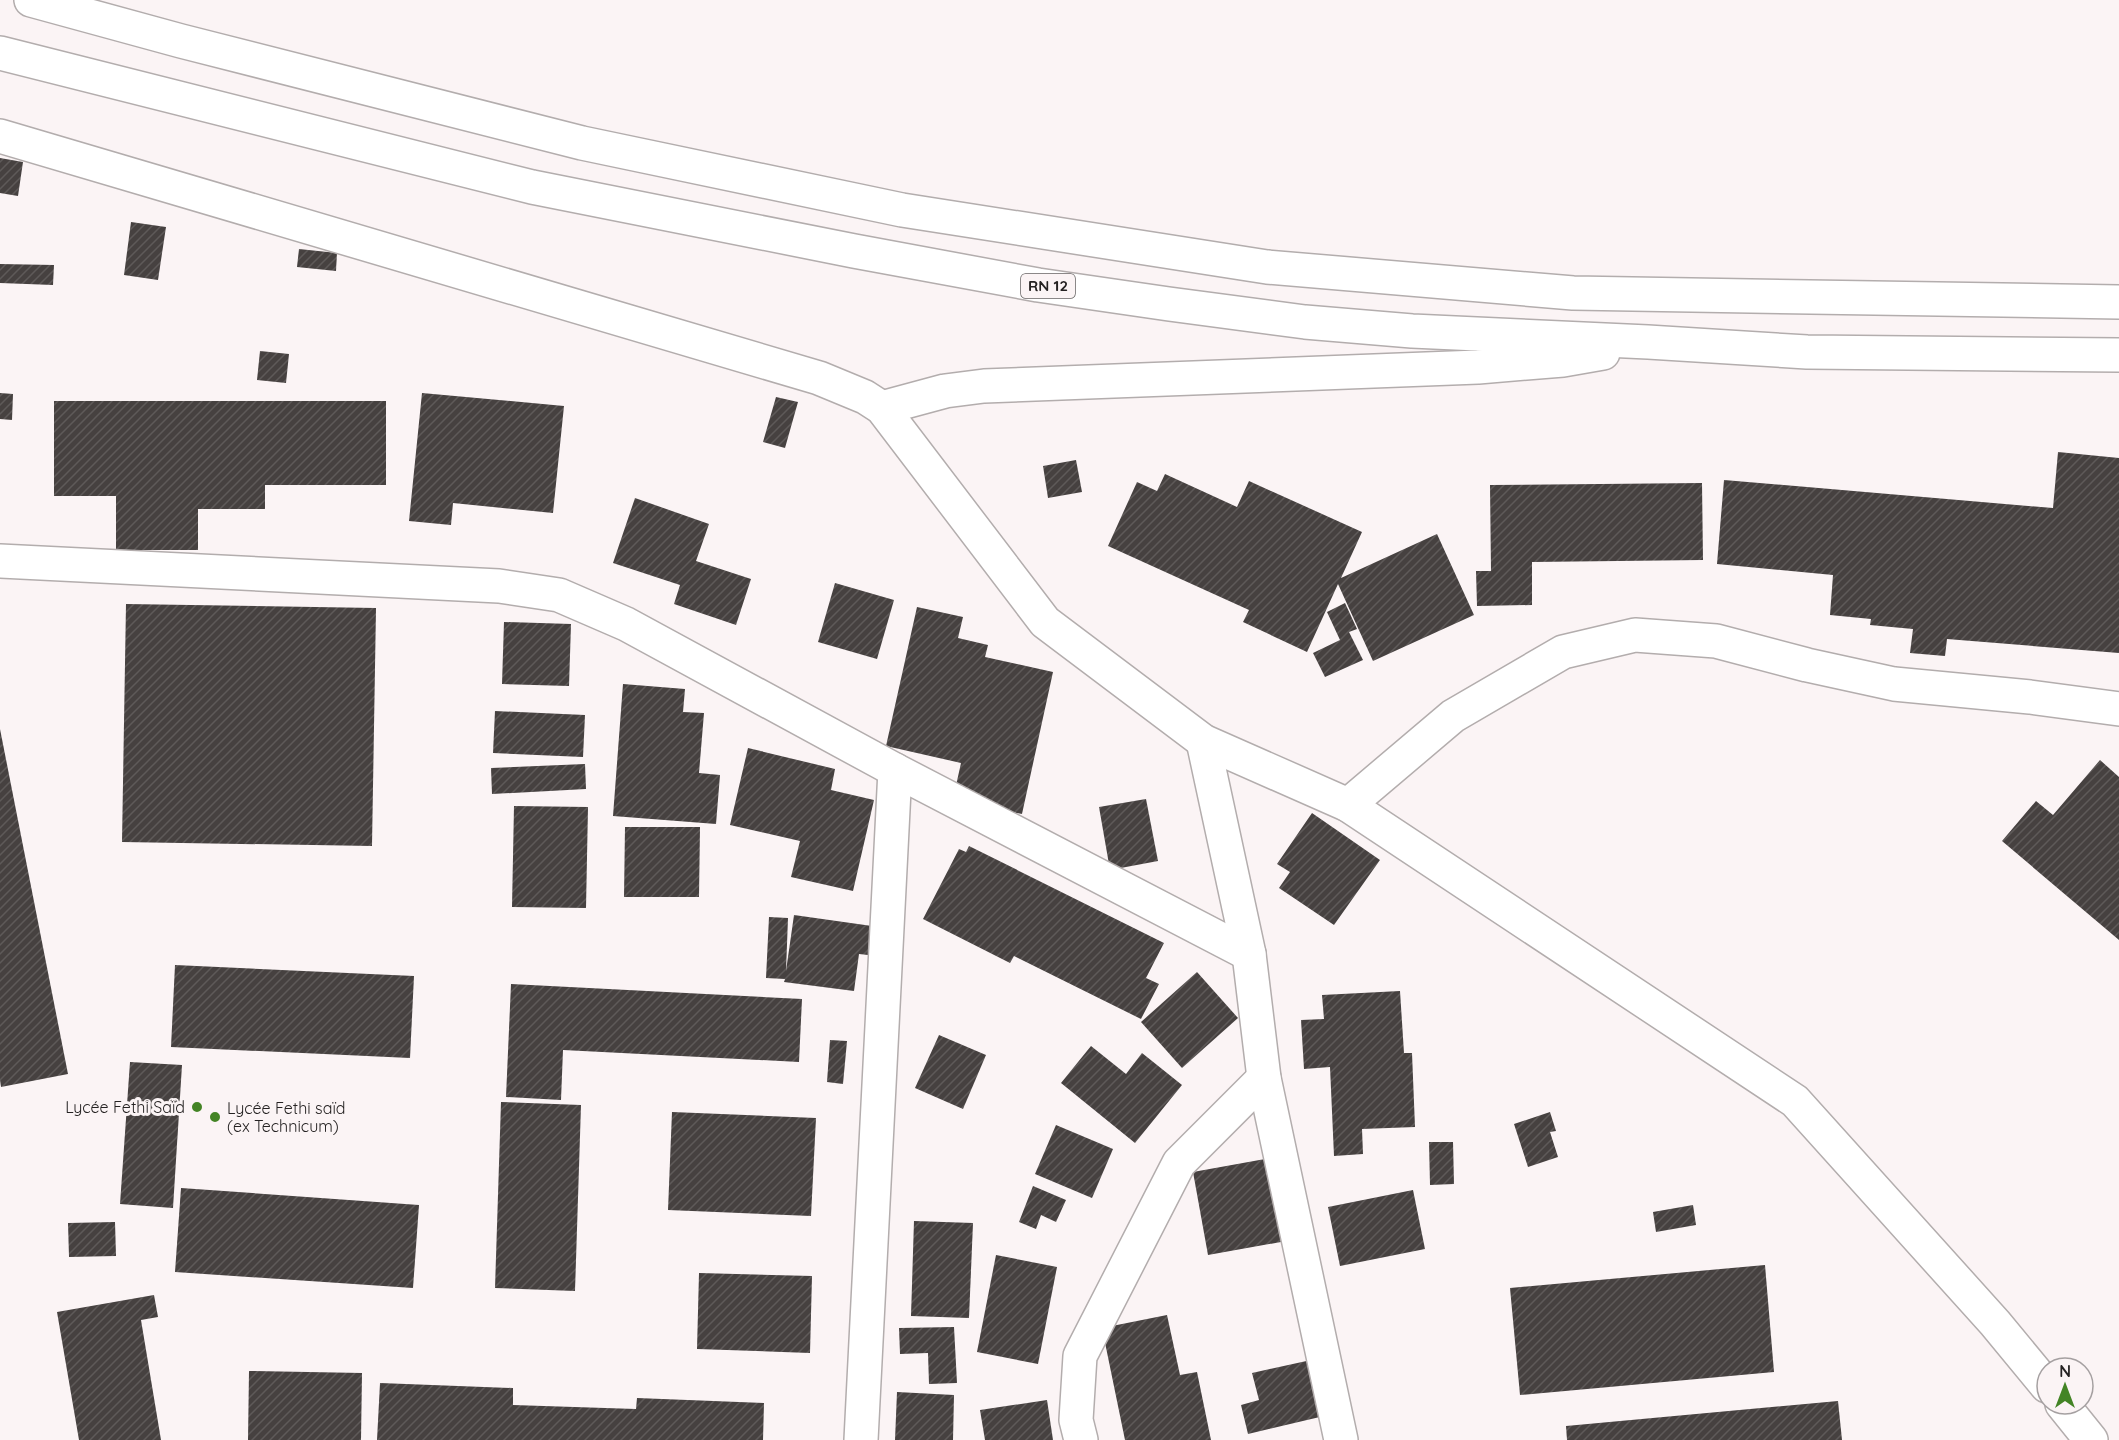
<svg xmlns="http://www.w3.org/2000/svg" width="2119" height="1440" font-family="Quicksand,sans-serif">
<style>
.building{fill:url(#building-hatch)}
.lines{fill:none;stroke-linecap:round;stroke-linejoin:round}
.minor-casing{stroke:#b3adad;stroke-width:36}
.highway-casing{stroke:#b3adad;stroke-width:36}
.minor{stroke:#fff;stroke-width:33}
.highway{stroke:#fff;stroke-width:33}
.poi-dot{fill:#438425;stroke:#fbf4f5;stroke-width:2}
.labels{text-anchor:middle;stroke-width:6;stroke-linejoin:round;paint-order:stroke}
.shield{fill:#fbf4f5;stroke:#656161;stroke-width:1.5}
.shield-label{font-size:15px;font-weight:bold;fill:#252222}
.poi-label{font-size:16px;fill:#252222;stroke:#fbf4f5;text-anchor:end}
</style>
<defs>
<pattern id="building-hatch" width="6" height="6" patternUnits="userSpaceOnUse" patternTransform="scale(1.5)"><rect width="6" height="6" fill="#464140"/><path d="M-1 1l2-2M0 6l6-6M5 7l2-2" fill="none" stroke="#5e5a59"/></pattern>
</defs>
<rect width="100%" height="100%" fill="#fbf4f5"/>
<g class="building">
<path d="M0 158 23 162 18 196 0 193Z"/>
<path d="M131 222 166 227 158 280 124 275Z"/>
<path d="M299 249 337 253 336 271 297 267Z"/>
<path d="M0 264 54 265 53 285 0 283Z"/>
<path d="M260 351 289 354 286 383 257 380Z"/>
<path d="M0 393 13 394 12 420 0 419Z"/>
<path d="M422 393 564 406 553 513 453 503 451 525 409 521Z"/>
<path d="M776 397 798 402 785 448 763 442Z"/>
<path d="M54 401H386V485H265V509H198V550H116V496H54Z"/>
<path d="M2058 452 2119 458V653L1947 639 1945 656 1910 653 1913 629 1870 625 1871 619 1830 615 1833 575 1717 564 1724 480 2053 508Z"/>
<path d="M1076 460 1082 492 1048 498 1043 466Z"/>
<path d="M1165 474 1237 507 1249 481 1362 532 1341 578 1437 534 1474 615 1373 661 1338 584 1307 652 1243 622 1249 610 1108 546 1137 482 1157 491Z"/>
<path d="M1702 483 1703 560 1532 562V605L1477 606 1476 571H1491L1490 485Z"/>
<path d="M635 498 709 524 696 561 751 579 736 625 674 604 680 585 613 563Z"/>
<path d="M835 583 894 600 877 659 818 642Z"/>
<path d="M1345 603 1357 629 1349 632 1363 660 1325 677 1313 653 1340 640 1327 612Z"/>
<path d="M126 604 376 608 372 846 122 842Z"/>
<path d="M917 607 963 617 958 638 988 645 985 657 1053 672 1022 814 953 799 961 763 886 746Z"/>
<path d="M504 622 571 624 569 686 502 684Z"/>
<path d="M623 684 685 689 683 712 704 713 699 773 720 775 716 824 613 816Z"/>
<path d="M495 711 585 715 583 757 493 753Z"/>
<path d="M0 729 68 1074 1 1087 0 1080Z"/>
<path d="M748 748 835 769 831 790 874 800 853 891 791 877 800 841 730 825Z"/>
<path d="M2100 760 2119 777V940L2002 841 2036 801 2053 815Z"/>
<path d="M585 764 586 789 492 794 491 768Z"/>
<path d="M1146 799 1158 861 1110 870 1099 807Z"/>
<path d="M514 806 588 807 586 908 512 907Z"/>
<path d="M1312 813 1380 860 1334 925 1279 888 1290 872 1277 864Z"/>
<path d="M625 827H700L699 897H624Z"/>
<path d="M969 846 1164 943 1146 978 1159 984 1141 1019 1014 956 1010 963 923 919 959 849 966 852Z"/>
<path d="M794 915 872 926 868 955 859 954 854 991 784 982 785 979 766 978 769 917 788 918 786 971Z"/>
<path d="M175 965 414 976 410 1058 171 1047Z"/>
<path d="M1197 972 1238 1018 1182 1068 1141 1022Z"/>
<path d="M511 984 802 999 799 1062 563 1050 561 1100 506 1097Z"/>
<path d="M1400 991 1404 1053H1412L1415 1127 1362 1129 1363 1154 1334 1156 1330 1067 1304 1069 1301 1020 1324 1019 1322 995Z"/>
<path d="M939 1035 986 1055 963 1109 915 1088Z"/>
<path d="M830 1040 847 1041 843 1084 827 1082Z"/>
<path d="M1091 1046 1126 1074 1142 1053 1182 1085 1135 1143 1061 1083Z"/>
<path d="M130 1062 182 1065 173 1208 120 1204Z"/>
<path d="M501 1102 581 1105 575 1291 495 1288Z"/>
<path d="M672 1112 816 1118 811 1216 668 1210Z"/>
<path d="M1550 1112 1556 1131 1550 1132 1558 1157 1528 1167 1514 1124Z"/>
<path d="M1056 1125 1113 1149 1092 1198 1035 1174Z"/>
<path d="M1429 1142H1453L1454 1184 1430 1185Z"/>
<path d="M1265 1159 1281 1242 1208 1255 1193 1172Z"/>
<path d="M1033 1186 1066 1200 1056 1222 1041 1215 1036 1229 1019 1222Z"/>
<path d="M181 1188 419 1205 413 1288 175 1272Z"/>
<path d="M1413 1190 1425 1249 1340 1266 1328 1207Z"/>
<path d="M1693 1205 1696 1225 1656 1232 1653 1212Z"/>
<path d="M914 1221 973 1223 969 1318 911 1316Z"/>
<path d="M115 1222 116 1256 69 1257 68 1223Z"/>
<path d="M996 1255 1057 1267 1038 1364 977 1352Z"/>
<path d="M1765 1265 1774 1372 1520 1395 1510 1288Z"/>
<path d="M699 1273 812 1276 810 1353 697 1349Z"/>
<path d="M154 1295 158 1317 141 1320 161 1440H79L57 1312Z"/>
<path d="M1167 1315 1180 1375 1197 1372 1211 1440H1125L1102 1328Z"/>
<path d="M954 1327 957 1383 929 1384 928 1353 900 1354 899 1328Z"/>
<path d="M1311 1360 1324 1416 1248 1434 1241 1405 1259 1400 1252 1373Z"/>
<path d="M249 1371 362 1373 361 1440H248Z"/>
<path d="M380 1383 513 1388V1405L636 1409 637 1398 764 1403 763 1440H377Z"/>
<path d="M897 1392 954 1395 953 1440H895Z"/>
<path d="M1047 1400 1053 1440H985L980 1410Z"/>
<path d="M1838 1401 1842 1440H1567L1566 1426Z"/>
</g>
<g class="lines">
<defs>
<g id="minor">
<path d="M0 136 819 378 865 397 882 408 1045 622 1203 741 1348 805 1795 1101 1995 1323 2047 1386"/>
<path d="M0 561 499 586 559 595 626 624 895 770 1249 954"/>
<path d="M1203 741 1249 954 1264 1078 1341 1440"/>
<path d="M1348 805 1453 716 1563 652 1635 635 1716 641 1807 665 1894 684 2030 697 2119 709"/>
<path d="M2062 1404 2091 1440"/>
<path d="M861 1440 895 770"/>
<path d="M1081 1440 1076 1420 1080 1356 1179 1163 1264 1078"/>
</g>
<g id="highway">
<path d="M31 0 181 41 582 143 902 210 1267 267 1573 293 2119 302"/>
<path d="M0 53 532 187 854 251 1038 285 1169 304 1305 322 1412 331 1648 342 1807 352 2119 355"/>
<path d="M882 408 945 391 984 386 1478 367 1563 360 1603 353"/>
</g>
</defs>
<use href="#minor" class="minor-casing"/>
<use href="#highway" class="highway-casing"/>
<use href="#minor" class="minor"/>
<use href="#highway" class="highway"/>
</g>
<g class="poi-dot">
<circle cx="197" cy="1107" r="6"/>
<circle cx="215" cy="1117" r="6"/>
</g>
<g class="labels">
<rect class="shield" x="1021" y="274" width="54" height="24" rx="4.5"/>
<g class="shield-label">
<text x="1048" y="291">RN 12</text>
</g>
<g class="poi-label">
<text x="185" y="1113">Lycée Fethi Saïd</text>
<text x="227" y="1114" text-anchor="start">Lycée Fethi saïd<tspan x="227" dy="18">(ex Technicum)</tspan></text>
</g>
</g>
<g transform="translate(2065 1386)"><circle r="28" fill="#fbf4f5" stroke="#a5a0a1" stroke-width="1.5"/>
<path d="M0-4.5L10 22L0 15L-10 22Z" fill="#438425"/>
<text y="-9" font-size="16" font-weight="bold" text-anchor="middle" fill="#252222">N</text>
</g>
</svg>
